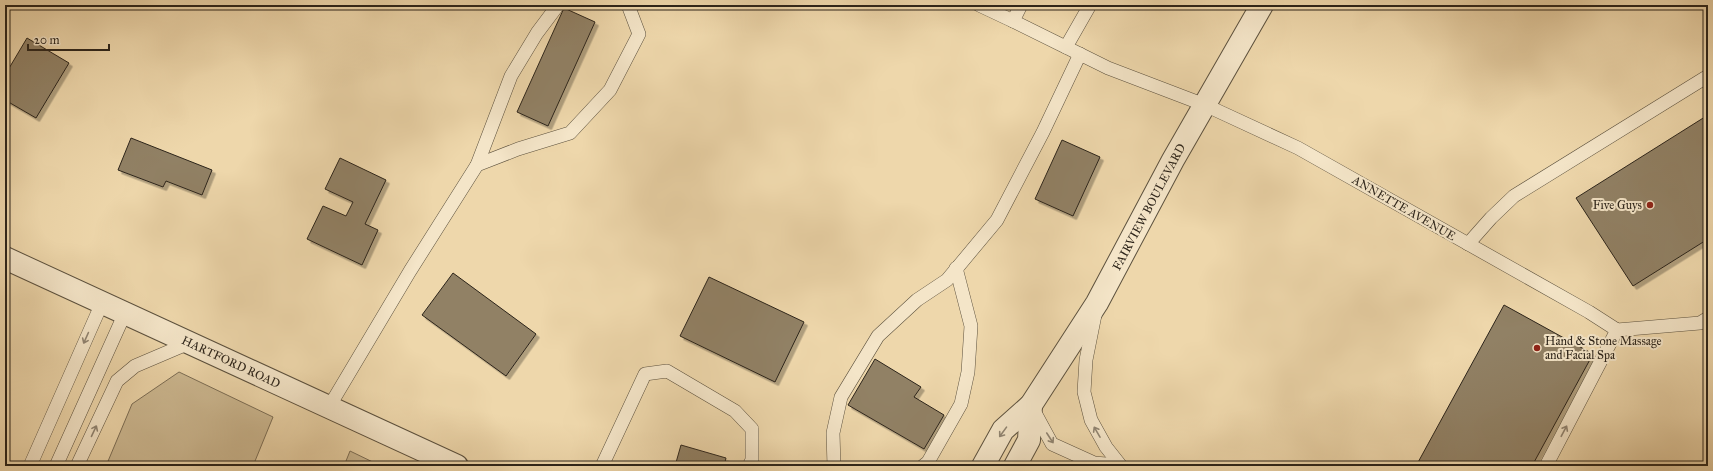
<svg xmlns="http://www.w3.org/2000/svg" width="1713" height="471" font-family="'IM FELL Great Primer',serif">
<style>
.green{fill:#cdb992;stroke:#7c6e56}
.building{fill:#918165;stroke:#2c241a;filter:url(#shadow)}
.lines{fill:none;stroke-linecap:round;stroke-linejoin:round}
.service-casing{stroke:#5c513e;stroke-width:14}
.tertiary-casing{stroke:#5c513e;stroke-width:24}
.service{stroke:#f4e5c8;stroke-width:13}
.tertiary{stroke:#f4e5c8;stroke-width:22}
.oneway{stroke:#908471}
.poi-dot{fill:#8f2418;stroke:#f4e5c8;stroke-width:1.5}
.labels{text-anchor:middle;stroke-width:4;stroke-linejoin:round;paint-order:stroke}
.poi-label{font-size:12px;fill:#2c241a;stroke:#f4e5c8;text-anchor:end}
.street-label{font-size:12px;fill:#2c241a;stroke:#f4e5c8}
</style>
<defs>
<filter id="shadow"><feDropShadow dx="3.5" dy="3.5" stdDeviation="0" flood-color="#0004"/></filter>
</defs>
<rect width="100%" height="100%" fill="#eed7ab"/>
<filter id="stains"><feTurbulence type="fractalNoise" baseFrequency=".005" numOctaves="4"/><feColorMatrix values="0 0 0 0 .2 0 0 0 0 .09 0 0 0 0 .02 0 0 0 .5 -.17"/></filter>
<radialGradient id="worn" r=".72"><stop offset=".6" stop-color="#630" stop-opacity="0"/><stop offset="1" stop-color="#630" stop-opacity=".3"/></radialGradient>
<g class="green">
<path d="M179 372 273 417 253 466H106L132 404Z"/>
<path d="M350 451 381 466H344Z"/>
</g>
<g class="building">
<path d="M564 8 595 22 548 126 517 112Z"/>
<path d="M27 38 69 63 36 118 5 100V75Z"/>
<path d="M1708 115V239L1633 286 1576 198Z"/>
<path d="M131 138 212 170 202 195 166 181 163 187 118 170Z"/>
<path d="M1062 140 1100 157 1073 216 1035 199Z"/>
<path d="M340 158 386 180 365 224 378 230 362 265 307 239 323 206 346 216 353 202 325 189Z"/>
<path d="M453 273 536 334 506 376 422 315Z"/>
<path d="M709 277 804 322 775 382 680 336Z"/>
<path d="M1504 305 1593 354 1532 466H1416Z"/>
<path d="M875 359 921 387 914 397 944 415 924 449 848 405Z"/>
<path d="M681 445 726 458 724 466H675Z"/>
</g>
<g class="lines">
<defs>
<g id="service">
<path d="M979 5 1013 21"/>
<path d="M1021 5 1013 21 1108 68 1205 105 1298 148 1589 312 1617 330 1700 323 1708 318"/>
<path d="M1066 47 1090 5"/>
<path d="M477 165 518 149 570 133 610 90 639 34 628 5"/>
<path d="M1468 244 1491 218 1514 196 1708 76"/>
<path d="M1095 315 1086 360 1084 392 1091 420 1106 447 1121 466"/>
<path d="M329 407 410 271 477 165 511 76 537 33 558 5"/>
<path d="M1033 409 1052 444 1094 463 1118 465"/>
<path d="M30 466 102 303"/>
<path d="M56 466 125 313"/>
<path d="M77 466 117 381 135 366 189 343"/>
<path d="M602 466 645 374 667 371 735 411 752 429V460L749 466"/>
<path d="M834 466 833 433 841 397 878 336 917 300 947 280 997 220 1043 132 1080 54"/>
<path d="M923 466 928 462 961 404 968 372 971 326 956 268"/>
<path d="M1546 466 1617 330"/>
</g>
<g id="tertiary">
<path d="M5 258 457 466"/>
<path d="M983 466 1003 430 1031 405 1097 303 1173 160 1262 5"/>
<path d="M1015 466 1029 440 1031 405"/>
</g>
</defs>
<use href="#service" class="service-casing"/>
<use href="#tertiary" class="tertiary-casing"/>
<use href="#service" class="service"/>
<use href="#tertiary" class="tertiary"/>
</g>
<defs><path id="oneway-shaft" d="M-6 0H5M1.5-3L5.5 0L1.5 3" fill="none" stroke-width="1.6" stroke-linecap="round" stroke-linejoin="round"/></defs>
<g class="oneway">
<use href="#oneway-shaft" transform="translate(86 338) rotate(114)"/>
<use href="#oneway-shaft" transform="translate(94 431) rotate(-65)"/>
<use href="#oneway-shaft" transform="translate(1564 431) rotate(-62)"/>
<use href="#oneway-shaft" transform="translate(1003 432) rotate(126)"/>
<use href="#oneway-shaft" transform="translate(1097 432) rotate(-120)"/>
<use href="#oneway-shaft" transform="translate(1050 438) rotate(57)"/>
</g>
<g class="poi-dot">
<circle cx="1650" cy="205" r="4"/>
<circle cx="1537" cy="348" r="4"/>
</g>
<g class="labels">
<g class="poi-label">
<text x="1642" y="209">Five Guys</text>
<text x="1545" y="345" text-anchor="start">Hand &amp; Stone Massage<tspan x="1545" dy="14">and Facial Spa</tspan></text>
</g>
<g class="street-label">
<text transform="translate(1149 207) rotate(-62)" y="4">FAIRVIEW BOULEVARD</text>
<text transform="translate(1404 208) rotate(30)" y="4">ANNETTE AVENUE</text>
<text transform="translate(231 362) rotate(25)" y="4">HARTFORD ROAD</text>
</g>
</g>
<rect width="1713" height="471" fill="none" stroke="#eed7ab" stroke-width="20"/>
<rect x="6" y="6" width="1701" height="459" fill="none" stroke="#2c241a" stroke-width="2"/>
<rect x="10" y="10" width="1693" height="451" fill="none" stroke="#2c241a"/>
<path d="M28 44v6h81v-6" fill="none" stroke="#2c241a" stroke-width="2"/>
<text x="34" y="44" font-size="12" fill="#2c241a" stroke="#f4e5c8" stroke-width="3" paint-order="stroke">20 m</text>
<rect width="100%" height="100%" filter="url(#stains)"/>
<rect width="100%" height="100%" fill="url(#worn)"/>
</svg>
